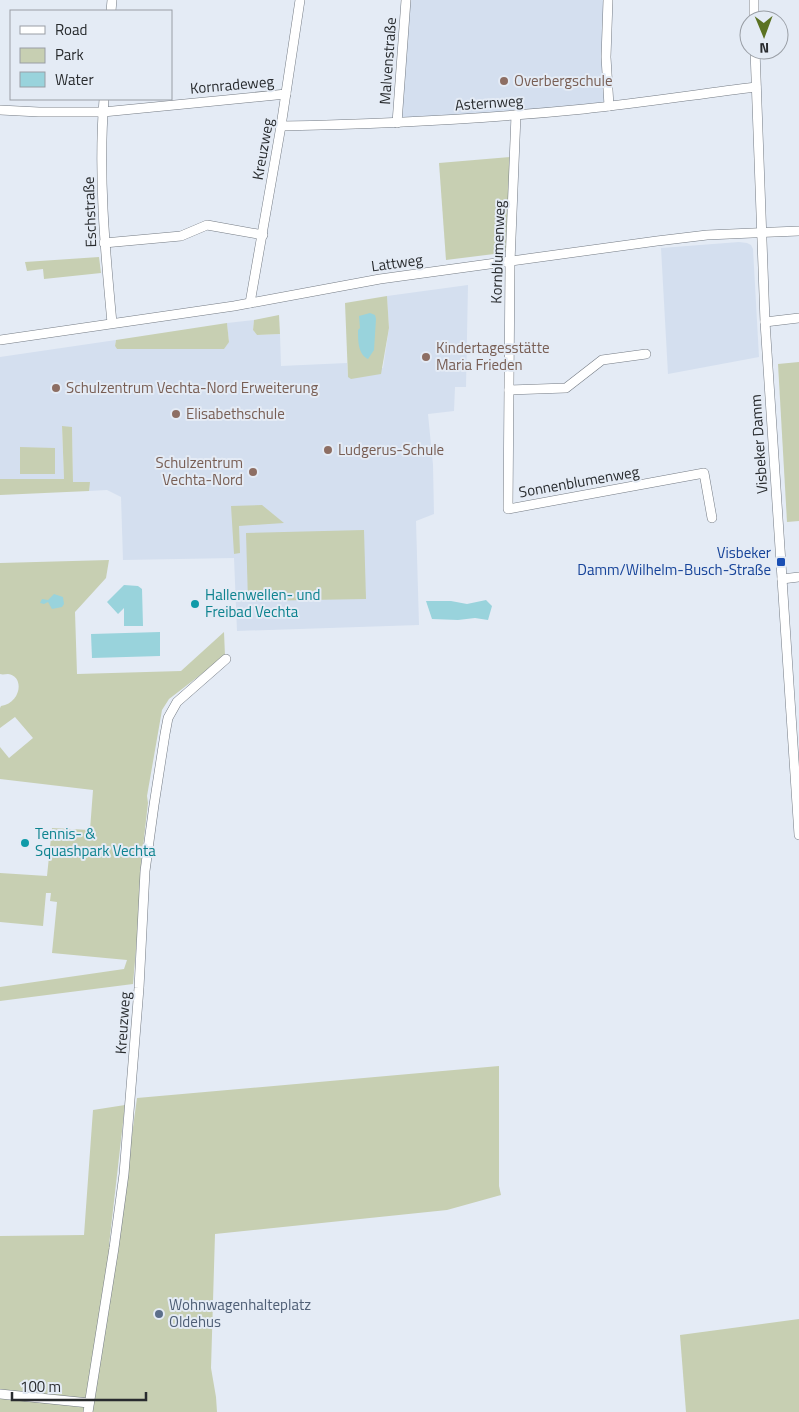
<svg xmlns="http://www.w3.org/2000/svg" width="799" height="1412" font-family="'Titillium Web',sans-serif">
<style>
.built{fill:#d4dfef}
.green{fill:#c7cfb2}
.water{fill:#99d3dc}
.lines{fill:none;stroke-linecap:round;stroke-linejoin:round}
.minor-casing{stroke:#747b84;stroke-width:10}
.minor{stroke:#fff;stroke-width:9}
.education-dot{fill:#8d6e63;stroke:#e4ebf5;stroke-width:2}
.transit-dot{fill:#1a4fb4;stroke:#e4ebf5;stroke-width:2}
.culture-dot{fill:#0f9aa8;stroke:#e4ebf5;stroke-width:2}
.service-dot{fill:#5c6f8a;stroke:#e4ebf5;stroke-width:2}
.labels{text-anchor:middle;stroke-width:4;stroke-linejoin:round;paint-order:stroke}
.street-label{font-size:15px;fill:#282b2e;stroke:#e4ebf5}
.education-label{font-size:15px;fill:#785e54;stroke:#e4ebf5;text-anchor:start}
.transit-label{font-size:15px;fill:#164399;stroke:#e4ebf5;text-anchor:end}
.culture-label{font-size:15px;fill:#0d838f;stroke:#e4ebf5;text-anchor:start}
.service-label{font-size:15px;fill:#4e5e75;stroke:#e4ebf5;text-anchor:start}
</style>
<rect width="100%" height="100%" fill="#e4ebf5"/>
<g class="built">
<path d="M406 0H608L609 106 397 123Z"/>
<path d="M739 242 747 243 751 245 753 249 759 357 668 374 661 248Z"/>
<path d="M468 285 466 387H455L454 411 428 414 433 465 434 514 416 521 419 625 237 631 234 558 123 560 121 497 107 490 89 491V482H73L72 427H62L64 479H0V357L116 340 115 346 117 349 229 342 227 323 254 320 253 330 257 335 280 334 281 366 347 363 348 377 383 368 389 328 387 296Z"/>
</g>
<g class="green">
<path d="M511 157 507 250 502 253 446 260 439 163Z"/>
<path d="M99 257 101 273 44 279 43 269 27 271 25 262Z"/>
<path d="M387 296 389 328 381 374 351 379 348 377 345 303Z"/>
<path d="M279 315 280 334 257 335 253 330 254 320Z"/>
<path d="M227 323 229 342 224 349H117L115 346 116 340Z"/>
<path d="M799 362V521L787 522 778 364Z"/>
<path d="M62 426 72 427 73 482H90L89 491 0 495V479H64Z"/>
<path d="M20 447 55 448V474H20Z"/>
<path d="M262 505 284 523 239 526 240 553 234 554 231 506Z"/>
<path d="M364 530 366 599 248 601 246 533Z"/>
<path d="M109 560 106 578 75 612 77 674 181 671 224 632 225 656 169 699 162 710 147 796 148 803 140 873V903L133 984 0 1001V987L124 969 127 960 52 953 57 902 50 901 51 893H46L43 926 0 922V873L47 876 52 828 90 830 93 790 0 779V747L9 758 33 738 15 717 0 728V708L1 706C21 703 25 676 8 674 5 674 3 675 0 674V563Z"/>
<path d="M499 1066V1186L501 1195 447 1210 215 1234 211 1368 216 1397 217 1412H0V1236L84 1235 93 1110 125 1105 109 1245 117 1243 137 1098Z"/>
<path d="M799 1319V1412H686L680 1335Z"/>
</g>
<g class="water">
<path d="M370 313 375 315 376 319 374 350 368 359C358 354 358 341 358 330L360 328 359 316Z"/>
<path d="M124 585 138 586 142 589 143 626H124V608L118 614 107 602Z"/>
<path d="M54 594 63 597 64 604 62 607 52 609 48 602 44 604 40 603 42 599 48 600Z"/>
<path d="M486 600 492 606 488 620 475 618 458 620 432 619 426 601H451L467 604Z"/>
<path d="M160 632V656L92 658 91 634Z"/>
</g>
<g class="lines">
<defs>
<g id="minor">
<path d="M608 0 606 57 609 106"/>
<path d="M754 0V20"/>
<path d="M111 11 112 0"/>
<path d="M755 50 765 322 799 835"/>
<path d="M104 99C98 174 105 249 112 323"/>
<path d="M0 110 39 112H103L286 94"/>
<path d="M516 115 510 262 508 509 704 473 712 518"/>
<path d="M397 123 406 0"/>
<path d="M281 126C382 124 483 119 584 109 641 103 699 94 756 87"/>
<path d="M104 243 181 236 207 225 263 235"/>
<path d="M250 303 281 126 300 0"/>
<path d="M765 322 799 318"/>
<path d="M0 340 234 306 380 279 657 241 707 235 799 231"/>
<path d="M509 390 566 388 602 360 646 354"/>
<path d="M782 579 799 577"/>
<path d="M0 1394 89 1403"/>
<path d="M88 1412 114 1248 124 1174 139 988 145 871 154 805 165 734 168 718 177 702 226 659"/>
</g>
</defs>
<use href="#minor" class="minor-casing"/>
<use href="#minor" class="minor"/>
</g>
<g class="education-dot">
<circle cx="504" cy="81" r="5"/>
<circle cx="426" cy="357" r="5"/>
<circle cx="56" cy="388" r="5"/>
<circle cx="176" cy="414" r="5"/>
<circle cx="328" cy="450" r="5"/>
<circle cx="253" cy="472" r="5"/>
</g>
<rect class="transit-dot" x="776" y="557" width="10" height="10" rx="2.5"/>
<g class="culture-dot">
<circle cx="195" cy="604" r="5"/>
<circle cx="25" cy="843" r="5"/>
</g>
<circle class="service-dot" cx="159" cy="1314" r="5"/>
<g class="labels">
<g class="street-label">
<text transform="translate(388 61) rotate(-86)" y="5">Malvenstraße</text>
<text transform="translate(232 85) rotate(-5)" y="5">Kornradeweg</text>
<text transform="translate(489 103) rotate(-4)" y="5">Asternweg</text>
<text transform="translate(263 149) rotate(-80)" y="5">Kreuzweg</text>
<text transform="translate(90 212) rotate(-92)" y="5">Eschstraße</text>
<text transform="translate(498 252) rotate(-88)" y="5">Kornblumenweg</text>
<text transform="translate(397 263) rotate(-8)" y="5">Lattweg</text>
<text transform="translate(759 444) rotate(-94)" y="5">Visbeker Damm</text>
<text transform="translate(579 482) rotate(-10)" y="5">Sonnenblumenweg</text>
<text transform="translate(123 1023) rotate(-86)" y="5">Kreuzweg</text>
</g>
<g class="education-label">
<text x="514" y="86">Overbergschule</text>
<text x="436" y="353">Kindertagesstätte<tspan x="436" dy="17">Maria Frieden</tspan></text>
<text x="66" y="393">Schulzentrum Vechta-Nord Erweiterung</text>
<text x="186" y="419">Elisabethschule</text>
<text x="338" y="455">Ludgerus-Schule</text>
<text x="243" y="468" text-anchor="end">Schulzentrum<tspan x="243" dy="17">Vechta-Nord</tspan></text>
</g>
<g class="transit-label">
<text x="771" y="558">Visbeker<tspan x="771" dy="17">Damm/Wilhelm-Busch-Straße</tspan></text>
</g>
<g class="culture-label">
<text x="205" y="600">Hallenwellen- und<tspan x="205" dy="17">Freibad Vechta</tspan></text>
<text x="35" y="839">Tennis- &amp;<tspan x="35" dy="17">Squashpark Vechta</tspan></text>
</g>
<g class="service-label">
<text x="169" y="1310">Wohnwagenhalteplatz<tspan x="169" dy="17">Oldehus</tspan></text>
</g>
</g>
<rect x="10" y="10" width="162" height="90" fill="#e4ebf5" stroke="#999ea5"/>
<rect x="20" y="26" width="25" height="8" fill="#ffffff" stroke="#999ea5"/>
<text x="55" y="35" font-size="15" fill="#282b2e">Road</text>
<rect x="20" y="48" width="25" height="15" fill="#c7cfb2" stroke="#999ea5"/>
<text x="55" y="60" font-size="15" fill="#282b2e">Park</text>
<rect x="20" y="72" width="25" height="15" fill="#99d3dc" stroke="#999ea5"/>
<text x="55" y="85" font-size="15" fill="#282b2e">Water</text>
<g transform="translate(764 35) rotate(179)"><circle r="24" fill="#e4ebf5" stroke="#999ea5"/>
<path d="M0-4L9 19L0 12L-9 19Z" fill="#5b7222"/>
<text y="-8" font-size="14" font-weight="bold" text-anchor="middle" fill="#282b2e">N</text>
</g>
<path d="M12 1392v8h134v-8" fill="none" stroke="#282b2e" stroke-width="2.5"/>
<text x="20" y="1392" font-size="15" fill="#282b2e" stroke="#e4ebf5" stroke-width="4" paint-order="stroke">100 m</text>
</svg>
